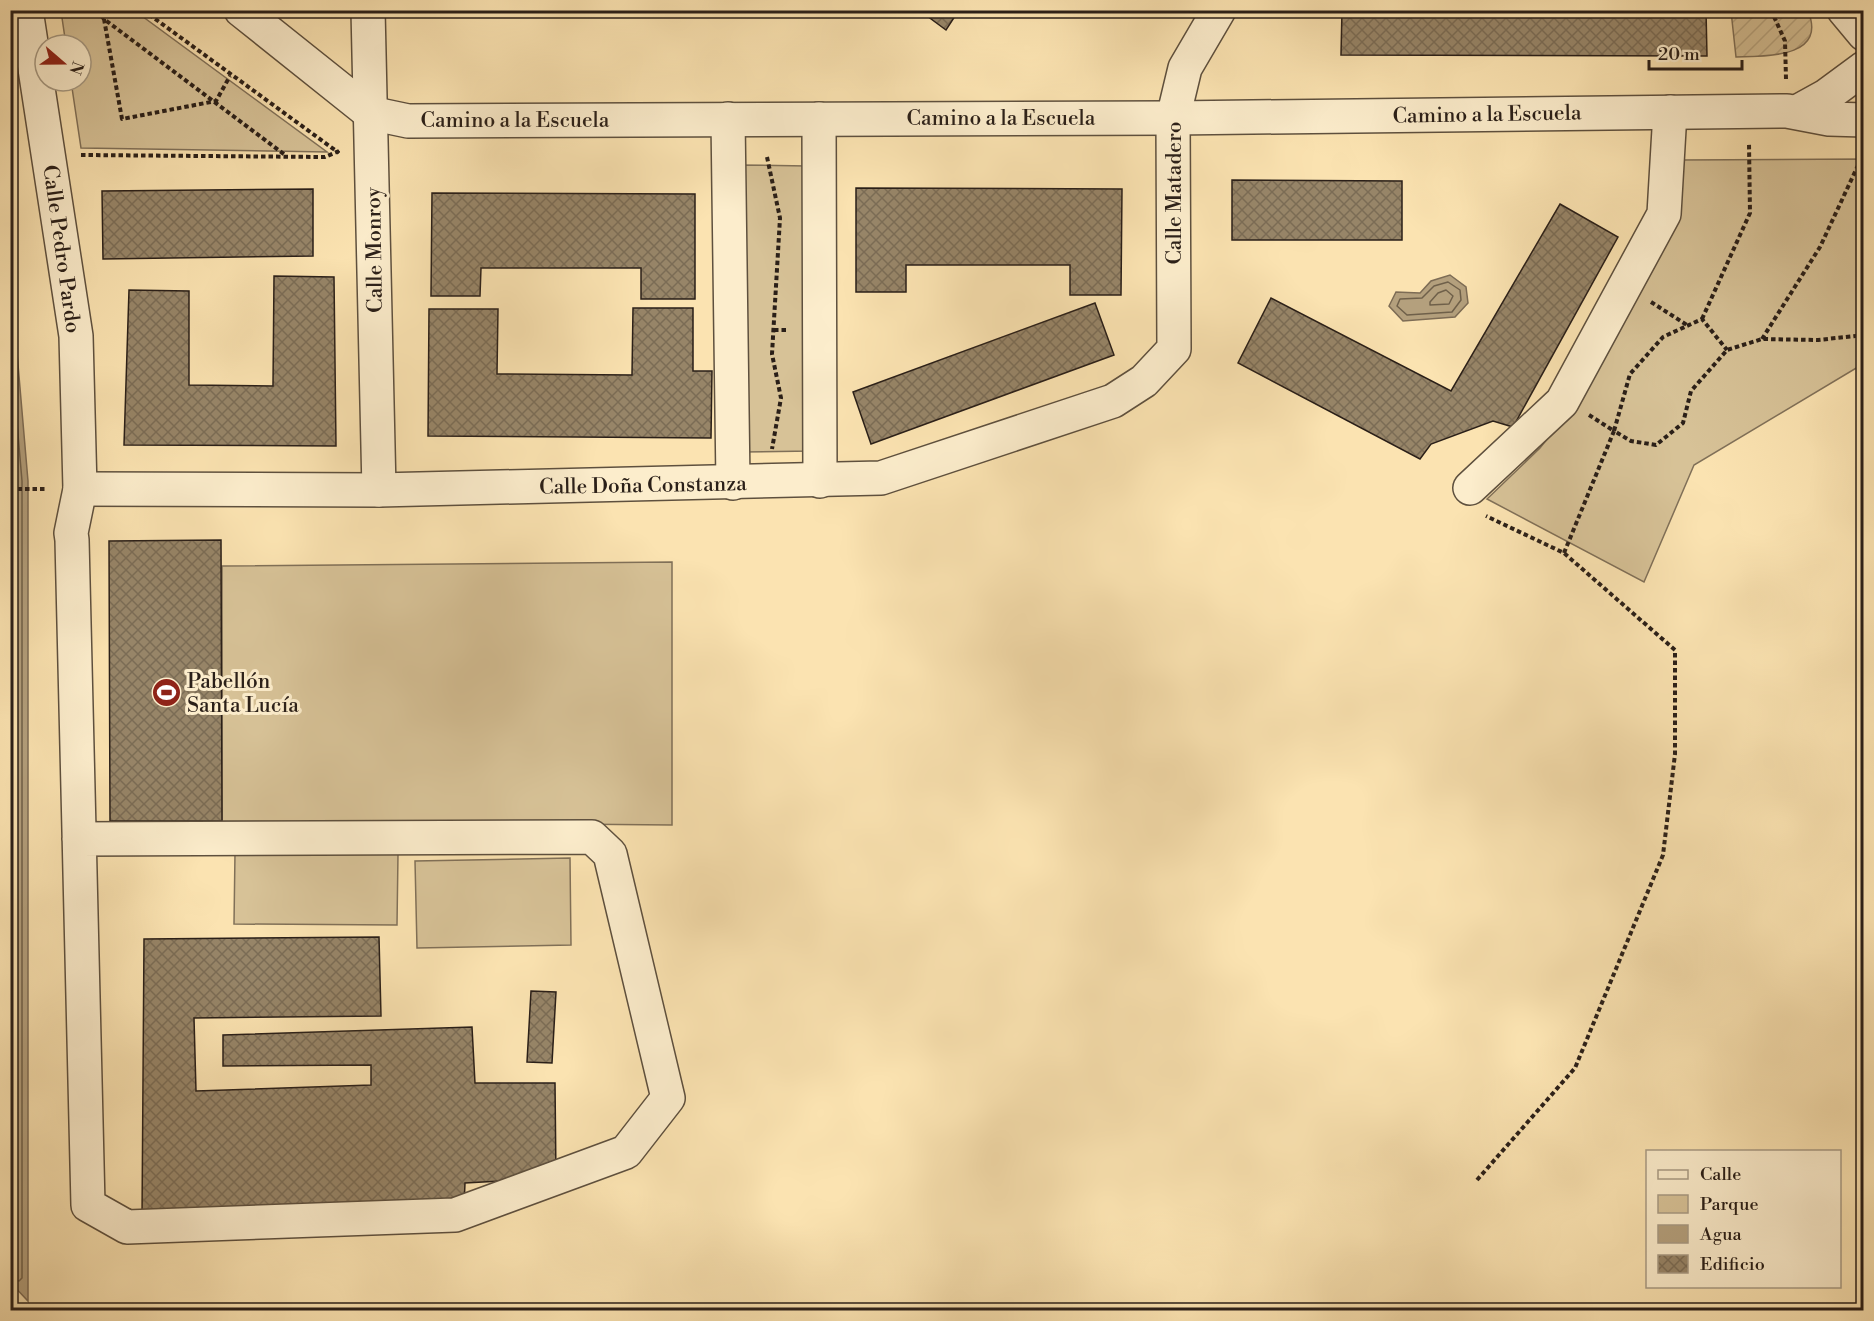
<svg xmlns="http://www.w3.org/2000/svg" width="1874" height="1321" font-family="'Libre Bodoni',serif">
<style>
.park{fill:#d7c297;stroke:#807058;stroke-width:1.5}
.garden{fill:url(#garden-furrows);stroke:#807058;stroke-width:1.5}
.water{fill:#b4a07d;stroke:#7d6c55;stroke-width:1.5}
.lines{fill:none;stroke-linecap:round;stroke-linejoin:round}
.shore{stroke:#6f604a;stroke-width:1.5}
.building{fill:url(#building-cross-hatch);stroke:#2a1f18;stroke-width:1.5}
.minor-casing{stroke:#5e503e;stroke-width:36}
.path{stroke:#2a1f18;stroke-width:4;stroke-dasharray:4.5 3;stroke-linecap:butt}
.minor{stroke:#fcedcc;stroke-width:33}
.labels{text-anchor:middle;stroke-width:6;stroke-linejoin:round;paint-order:stroke}
.street-label{font-size:21px;fill:#2a1f18;stroke:#fcedcc}
.poi-label{font-size:21px;fill:#2a1f18;stroke:#fcedcc;text-anchor:start}
</style>
<defs>
<pattern id="garden-furrows" width="10" height="10" patternUnits="userSpaceOnUse" patternTransform="scale(1.5)"><rect width="10" height="10" fill="#d7c297"/><path d="M-1 1l2-2M0 10L10 0M9 11l2-2" fill="none" stroke="#b9a681"/></pattern>
<pattern id="building-cross-hatch" width="8" height="8" patternUnits="userSpaceOnUse" patternTransform="scale(1.5)"><rect width="8" height="8" fill="#978568"/><path d="M0 0l8 8M0 8l8-8" fill="none" stroke="#7b6c55"/></pattern>
</defs>
<rect width="100%" height="100%" fill="#fbe3b1"/>
<filter id="stains"><feTurbulence type="fractalNoise" baseFrequency=".00333" numOctaves="4"/><feColorMatrix values="0 0 0 0 .2 0 0 0 0 .09 0 0 0 0 .02 0 0 0 .5 -.17"/></filter>
<radialGradient id="worn" r=".72"><stop offset=".6" stop-color="#630" stop-opacity="0"/><stop offset="1" stop-color="#630" stop-opacity=".3"/></radialGradient>
<g class="park">
<path d="M61 11H135L327 152 81 148 71 81H81V45H66Z"/>
<path d="M1863 159V364L1694 465 1644 582 1487 499 1540 448 1579 399 1657 262 1673 226 1680 160Z"/>
<path d="M739 165 807 166 812 451 743 452Z"/>
<path d="M672 562V825L222 821V566Z"/>
<path d="M235 853 398 854 397 925 234 924Z"/>
<path d="M570 858 571 945 417 948 415 861Z"/>
</g>
<path class="garden" d="M1731 11H1808C1828 59 1763 56 1736 57Z"/>
<g class="water">
<path d="M1450 275 1466 287 1468 303 1455 317 1403 321 1389 306 1396 292 1420 293 1431 281Z"/>
<path d="M11 283 28 481V1301L10 1282Z"/>
</g>
<g class="lines">
<g class="shore">
<path d="M1448 282 1460 290 1461 300 1452 312 1407 315 1397 306 1400 299 1422 298 1434 286Z"/>
<path d="M1446 290 1453 296 1449 304 1430 305V302L1438 293Z"/>
<path d="M10 341 22 481V1278L19 1281 10 1279"/>
<path d="M10 413 15 482V1268L10 1271"/>
</g>
</g>
<g class="building">
<path d="M919 10H959L946 30Z"/>
<path d="M1342 10H1706L1707 56 1341 55Z"/>
<path d="M1232 180 1402 181V240H1232Z"/>
<path d="M856 188 1122 189 1121 295H1070V265H906V292H856Z"/>
<path d="M313 189V256L103 259 102 191Z"/>
<path d="M432 193 695 194V299H641V268H481L480 296H431Z"/>
<path d="M1560 204 1618 237 1513 427 1493 421 1431 444 1420 459 1238 363 1271 298 1451 391Z"/>
<path d="M274 276 334 277 336 446 124 445 129 290 189 291V385L273 386Z"/>
<path d="M1095 303 1114 355 871 444 853 392Z"/>
<path d="M633 308H693V371H712L711 438 428 436 429 309H498L497 374 632 375Z"/>
<path d="M221 540 222 821H110L109 541Z"/>
<path d="M379 937 381 1016 194 1018 196 1091 371 1085V1065L223 1066V1035L472 1027 475 1083H555L556 1178 465 1183 464 1207 142 1218 144 939Z"/>
<path d="M531 991 556 992 552 1063 527 1062Z"/>
</g>
<g class="lines">
<defs>
<g id="minor">
<path d="M26 10 76 336 80 489 71 533 72 540 88 1205 127 1227 455 1215 626 1152 668 1098 610 854 592 837 79 839"/>
<path d="M241 10 370 113 408 121 1173 118 1787 111 1829 119 1864 120"/>
<path d="M368 10 379 490"/>
<path d="M1844 10 1864 34"/>
<path d="M1797 112 1826 96 1864 68"/>
<path d="M728 119 733 483"/>
<path d="M819 119 820 481"/>
<path d="M1470 488 1562 402 1664 214 1670 112"/>
<path d="M80 489 379 490 881 478 1113 401 1144 381 1174 349 1173 118 1185 68 1219 10"/>
</g>
</defs>
<use href="#minor" class="minor-casing"/>
<g class="path">
<path d="M96 10 104 19 285 155"/>
<path d="M143 10 339 153"/>
<path d="M1771 10 1785 41 1786 79"/>
<path d="M104 19 122 119 216 101 230 76"/>
<path d="M81 155 325 157 339 151"/>
<path d="M767 157 780 218 772 354 781 398 772 449"/>
<path d="M1651 302 1687 325"/>
<path d="M1702 319 1750 213 1749 144"/>
<path d="M774 330H789"/>
<path d="M1762 339 1820 247 1861 159V153"/>
<path d="M1589 415 1614 431 1630 374 1663 337 1702 319 1727 350"/>
<path d="M10 489H47"/>
<path d="M1564 553 1614 431 1631 441 1656 445 1683 423 1691 391 1727 350 1762 339 1818 340 1864 335"/>
<path d="M1477 1180 1575 1068 1663 855 1675 754V650L1564 553 1486 516"/>
</g>
<use href="#minor" class="minor"/>
</g>
<defs>
<symbol id="stadium-disc" viewBox="-11 -11 22 22"><circle r="9.5" fill="#8f2418" stroke="#fcedcc"/><path d="M0-5a6.5 5 0 1 0 0 10a6.5 5 0 1 0 0-10ZM-3.5-1.8h7v3.6h-7Z" fill="#fff"/></symbol>
</defs>
<g fill-rule="evenodd">
<use href="#stadium-disc" x="150" y="676" width="33" height="33"/>
</g>
<g class="labels">
<g class="street-label">
<text transform="translate(1487 114) rotate(-1)" y="7">Camino a la Escuela</text>
<text x="1001" y="125">Camino a la Escuela</text>
<text x="515" y="127">Camino a la Escuela</text>
<text transform="translate(1174 193) rotate(-90)" y="7">Calle Matadero</text>
<text transform="translate(62 249) rotate(82)" y="7">Calle Pedro Pardo</text>
<text transform="translate(374 250) rotate(-91)" y="7">Calle Monroy</text>
<text transform="translate(643 485) rotate(-1)" y="7">Calle Doña Constanza</text>
</g>
<g class="poi-label">
<text x="187" y="688">Pabellón<tspan x="187" dy="24">Santa Lucía</tspan></text>
</g>
</g>
<rect width="1874" height="1321" fill="none" stroke="#fbe3b1" stroke-width="36"/>
<rect x="12" y="12" width="1850" height="1297" fill="none" stroke="#2a1f18" stroke-width="3"/>
<rect x="18" y="18" width="1838" height="1285" fill="none" stroke="#2a1f18" stroke-width="1.5"/>
<rect x="1646" y="1150" width="195" height="138" fill="#fcedcc" stroke="#a89b84" stroke-width="1.5"/>
<rect x="1658" y="1170" width="30" height="9" fill="#fcedcc" stroke="#a89b84" stroke-width="1.5"/>
<text x="1700" y="1180" font-size="18" fill="#2a1f18">Calle</text>
<rect x="1658" y="1195" width="30" height="18" fill="#d7c297" stroke="#a89b84" stroke-width="1.5"/>
<text x="1700" y="1210" font-size="18" fill="#2a1f18">Parque</text>
<rect x="1658" y="1225" width="30" height="18" fill="#b4a07d" stroke="#a89b84" stroke-width="1.5"/>
<text x="1700" y="1240" font-size="18" fill="#2a1f18">Agua</text>
<rect x="1658" y="1255" width="30" height="18" fill="url(#building-cross-hatch)" stroke="#a89b84" stroke-width="1.5"/>
<text x="1700" y="1270" font-size="18" fill="#2a1f18">Edificio</text>
<g transform="translate(63 63) rotate(110)"><circle r="28" fill="#fcedcc" stroke="#a89b84" stroke-width="1.5"/>
<path d="M0-4.5L10 22L0 15L-10 22Z" fill="#8f2418"/>
<text y="-9" font-size="16" font-weight="bold" text-anchor="middle" fill="#2a1f18">N</text>
</g>
<path d="M1649 60v9h93v-9" fill="none" stroke="#2a1f18" stroke-width="3"/>
<text x="1658" y="60" font-size="18" fill="#2a1f18" stroke="#fcedcc" stroke-width="4.5" paint-order="stroke">20 m</text>
<rect width="100%" height="100%" filter="url(#stains)"/>
<rect width="100%" height="100%" fill="url(#worn)"/>
</svg>
